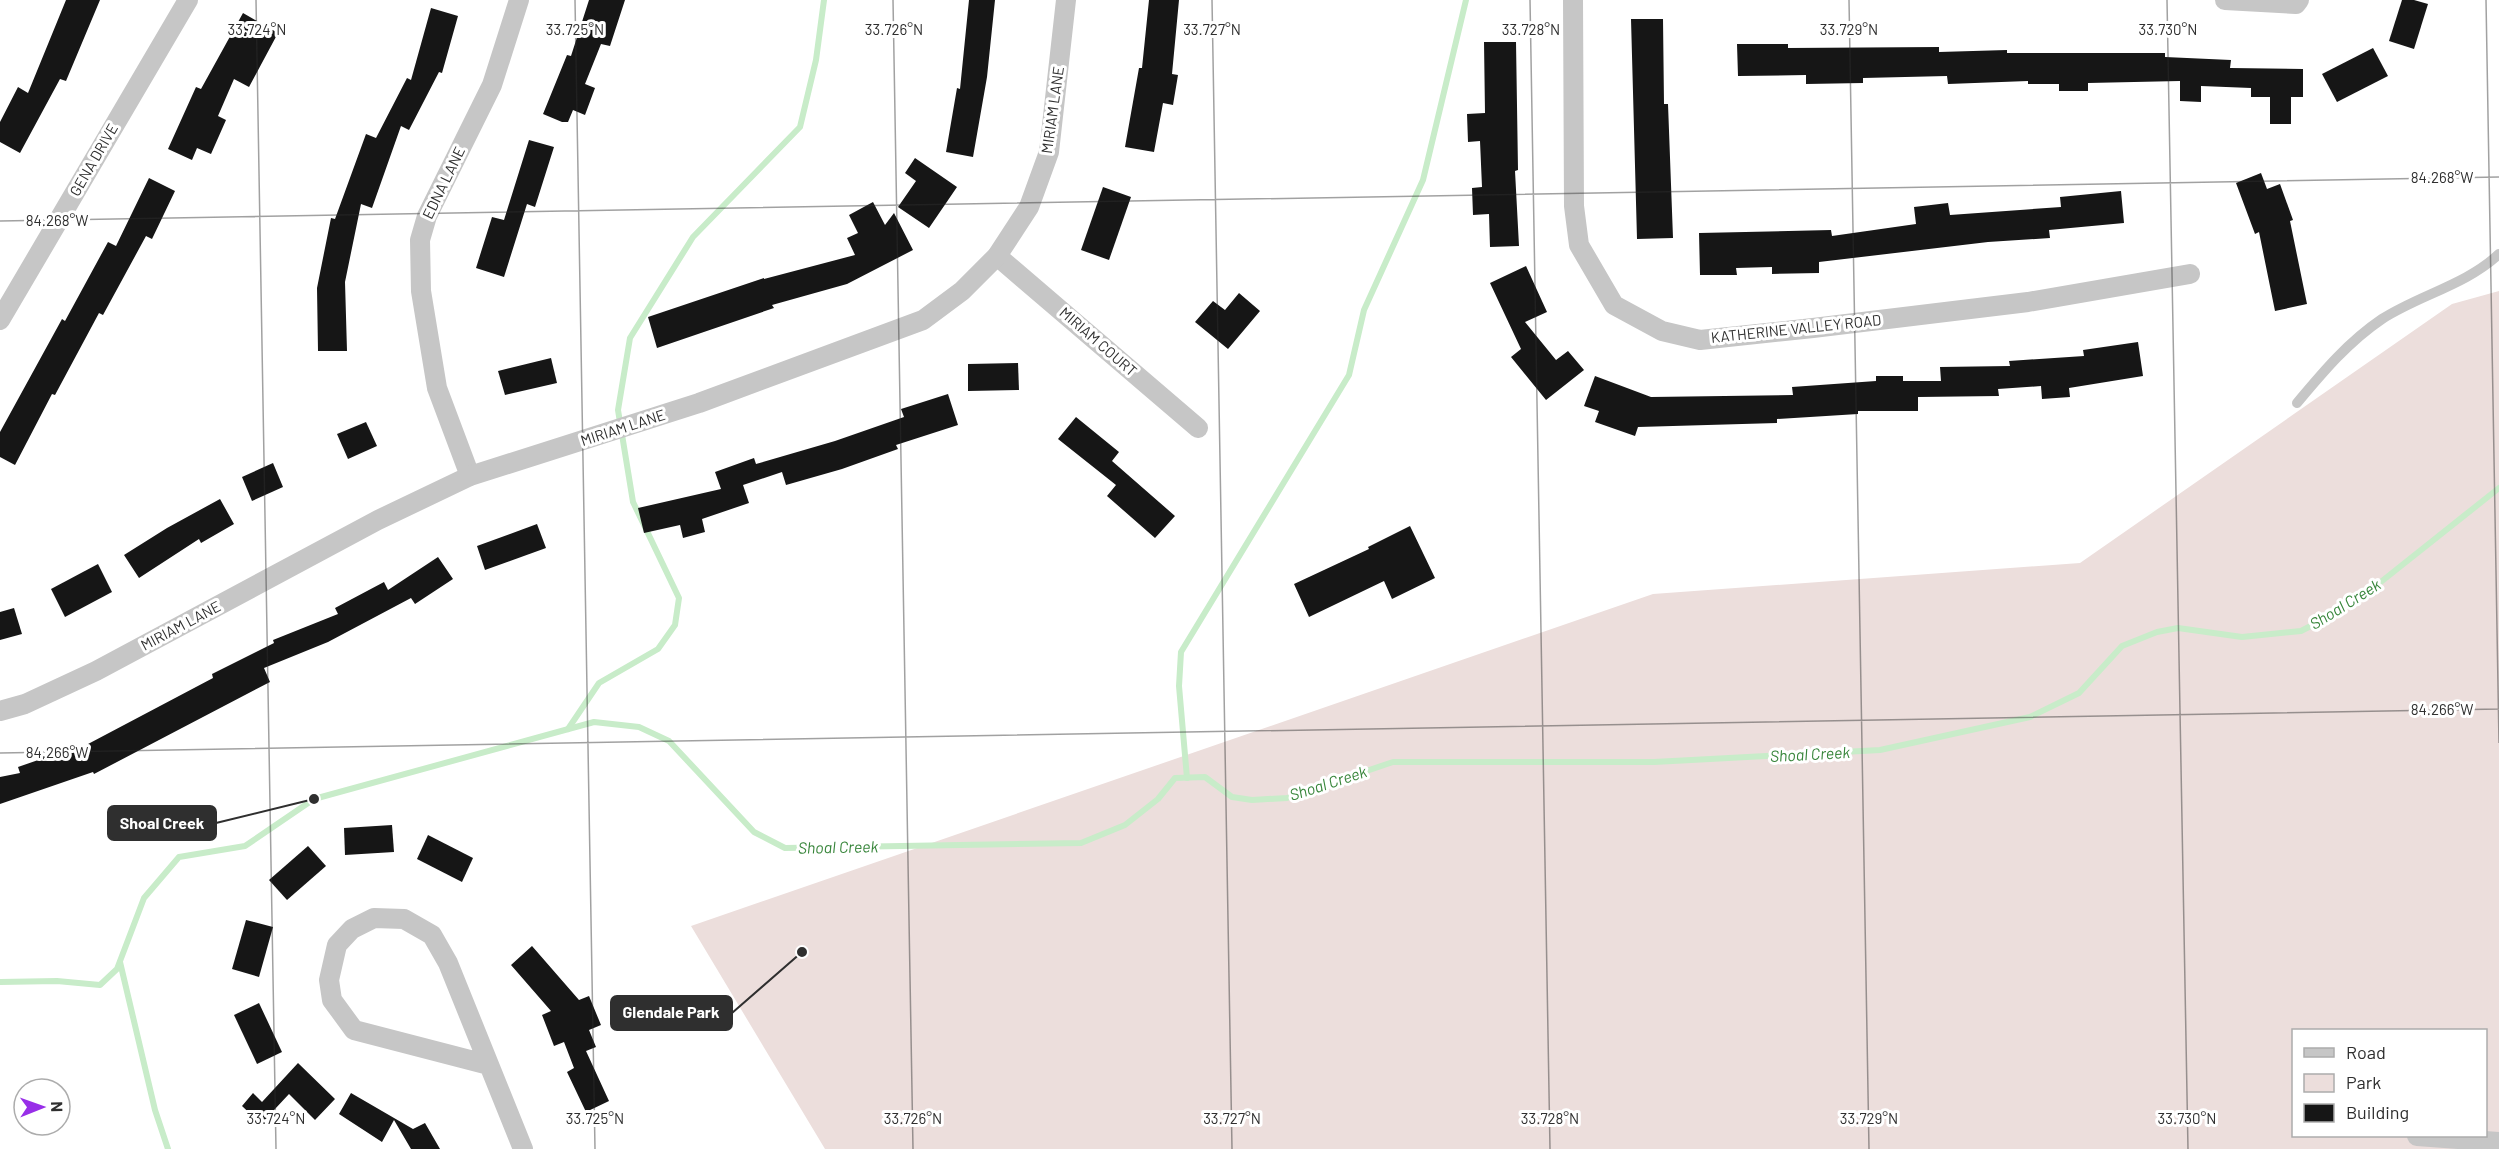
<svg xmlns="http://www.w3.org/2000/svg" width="2499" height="1149" font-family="Barlow,sans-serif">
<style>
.green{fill:#ecdedc;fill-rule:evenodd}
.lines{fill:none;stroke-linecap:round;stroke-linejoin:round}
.stream{stroke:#c8ecc9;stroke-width:6}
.building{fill:#161616}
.service{stroke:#c6c6c6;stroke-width:10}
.minor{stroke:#c6c6c6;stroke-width:20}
.ticks{fill:none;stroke:#2f2f2f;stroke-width:1.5;stroke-opacity:0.45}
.labels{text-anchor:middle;stroke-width:6;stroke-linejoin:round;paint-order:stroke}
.street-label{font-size:15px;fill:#2f2f2f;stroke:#fff}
.water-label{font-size:16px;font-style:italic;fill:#37853a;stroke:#fff}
.ticks-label{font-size:15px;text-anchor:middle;fill:#2f2f2f;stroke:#fff;stroke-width:6;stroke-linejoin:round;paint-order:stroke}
.leader{fill:none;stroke:#2f2f2f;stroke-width:2}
.callout-dot{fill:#2f2f2f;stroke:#fff;stroke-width:2}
.callout{fill:#2f2f2f;stroke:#2f2f2f;stroke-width:2}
.callout-label{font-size:16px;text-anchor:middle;font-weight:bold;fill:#fff}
</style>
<rect width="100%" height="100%" fill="#fff"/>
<path class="green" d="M2499 291V1149H825L691 926 1653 594 2080 563 2452 304ZM2294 1030H2486V1136H2294Z"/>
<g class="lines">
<g class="stream">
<path d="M568 729 599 683 658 649 675 625 679 598 633 502 618 410 630 338 693 237 800 127 816 60 824 0"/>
<path d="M1187 778 1179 686 1181 652 1349 375 1364 310 1423 180 1466 0"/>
<path d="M120 962 155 1110 168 1149"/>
<path d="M0 982 57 981 100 985 117 969 144 898 179 857 245 846 314 799 594 722 639 727 669 741 754 832 785 848 1081 843 1125 825 1158 799 1175 778 1205 777 1232 797 1252 800 1287 798 1393 762H1654L1880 750 2030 717 2079 693 2122 646 2157 632 2178 628 2242 637 2301 631 2336 613 2377 585 2499 488"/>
</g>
</g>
<g class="building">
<path d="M66 0H100L66 81 60 79 20 153 0 142V122L18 87 28 93Z"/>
<path d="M589 0H625L610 46 601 44 585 84 595 88 585 115 573 110 568 122H562L543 114 567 55 571 56Z"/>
<path d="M969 0H995L987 77 973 157 946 152 957 88 960 89Z"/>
<path d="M1149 0H1179L1172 74 1178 75 1173 105 1163 103 1154 152 1125 147 1139 68H1142Z"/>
<path d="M2402 0H2414L2428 4 2414 49 2389 41Z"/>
<path d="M431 8 458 16 442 73 439 72 409 130 401 126 372 208 361 204 345 282 347 351H318L317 288 331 218 335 219 366 134 376 138 407 78 411 80Z"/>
<path d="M243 13 278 33 249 87 234 79 218 116 226 120 211 154 197 148 192 160 168 149 196 87 201 89Z"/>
<path d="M1631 19H1663L1664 104H1668L1673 238 1637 239Z"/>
<path d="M1484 42H1516L1518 170 1515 171 1519 246 1490 247 1489 214 1473 215 1472 188 1482 187 1480 141 1468 142 1467 114 1485 113Z"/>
<path d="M1737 44H1788V48L1939 47V52L2007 50V53H2165V57L2231 60 2230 68 2303 69V97H2291V124H2270V97H2251V88L2201 86V102L2180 101V81L2088 83V91H2059V84H2028V81L1948 84 1947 76 1863 78V83L1806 84V75L1738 76Z"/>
<path d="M2373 48 2388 76 2337 102 2322 74Z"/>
<path d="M529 140 554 147 535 207 527 204 504 277 476 268 492 217 504 220Z"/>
<path d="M915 158 957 187 929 228 898 207 916 181 905 173Z"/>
<path d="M2261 173 2267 189 2280 184 2293 220 2290 221 2307 304 2275 311 2259 232 2255 234 2236 183Z"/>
<path d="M149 178 175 191 152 239 146 236 103 315 99 313 55 395 52 394 15 465 0 457V432L62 319 65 321 108 242 116 246Z"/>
<path d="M1103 187 1131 197 1109 260 1081 250Z"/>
<path d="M2121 191 2124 223 2049 230 2050 238 1988 242 1819 262V273L1772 274V267L1736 268 1737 275H1700L1699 233 1831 230 1832 236 1916 224 1914 207 1948 203 1950 215 2061 207 2060 197Z"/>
<path d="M873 202 885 225 894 213 913 250 847 284 772 305 774 308 657 348 648 317 764 278V279L855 255 847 238 858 233 849 215Z"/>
<path d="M1526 266 1547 312 1525 322 1556 360 1568 351 1584 370 1546 400 1511 357 1521 349 1490 283Z"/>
<path d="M1239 293 1260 311 1228 349 1195 322 1213 301 1225 310Z"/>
<path d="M2138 342 2143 376 2069 388 2070 397 2042 399 2041 386 1998 389 1999 396 1918 397V411H1858V414L1777 419V423L1638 427 1635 436 1595 422 1599 411 1584 406 1595 376 1651 397 1793 395 1792 387 1876 381V376H1903V381H1941L1940 367 2010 366 2009 361 2084 356 2083 350Z"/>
<path d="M551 358 557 383 505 395 498 371Z"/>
<path d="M1018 363 1019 390 968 391V364Z"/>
<path d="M948 394 958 425 896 445 898 449 842 469 786 485 782 472 743 485 749 503 702 519 705 532 683 538 680 525 644 533 638 508 721 489 715 472 754 458 756 464 835 441 904 417 901 409Z"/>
<path d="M1076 417 1119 452 1112 461 1175 516 1155 538 1107 496 1116 485 1058 439Z"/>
<path d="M366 422 377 446 348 459 337 434Z"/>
<path d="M273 463 283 487 252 501 242 477Z"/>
<path d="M220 499 234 524 201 543 199 539 139 578 124 555 167 528Z"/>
<path d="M537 524 546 548 485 570 477 546Z"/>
<path d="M1410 526 1435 578 1392 599 1384 581 1309 617 1294 584 1369 549 1368 547Z"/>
<path d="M438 557 453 579 415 604 411 598 328 642 264 668 270 682 94 774 93 772 0 804V777L20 773 18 767 70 749 71 753 213 678 212 674 274 643 273 640 338 614 335 608 384 582 388 590Z"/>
<path d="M98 564 112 592 65 617 51 589Z"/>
<path d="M14 608 22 634 0 640V612Z"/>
<path d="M392 825 394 852 345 855 344 828Z"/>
<path d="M428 835 473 858 462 882 417 859Z"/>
<path d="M308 846 326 866 287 900 269 880Z"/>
<path d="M246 920 273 927 259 977 232 969Z"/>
<path d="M532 946 579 1000 589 996 601 1025 589 1030 596 1047 586 1051 609 1101 586 1112 567 1072 574 1068 564 1042 554 1046 542 1015 551 1011 511 965Z"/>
<path d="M259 1003 282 1052 257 1064 234 1015Z"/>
<path d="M298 1063 335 1099 315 1120 289 1094 261 1124 242 1106 253 1093 262 1102Z"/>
<path d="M351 1093 413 1129 425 1123 440 1149H411L394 1120 382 1142 339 1114Z"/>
</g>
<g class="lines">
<path class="service" d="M2297 403C2323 372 2348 342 2382 319 2419 295 2466 285 2499 254"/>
<g class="minor">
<path d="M1573 0 1574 206 1579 245 1614 305 1662 331 1700 340 1813 328 2028 302 2190 274"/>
<path d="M2225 0 2296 4 2299 0"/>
<path d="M997 256 1198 428"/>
<path d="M0 320 188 0"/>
<path d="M470 476 437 388 421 291 420 240 427 216 492 85 519 0"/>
<path d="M0 711 25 704 96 671 378 520 470 476 699 403 923 320 962 291 997 256 1029 207 1049 152 1066 0"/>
<path d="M489 1065 354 1030 332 1000 329 980 337 945 352 929 374 918 404 919 432 935 448 963 523 1149"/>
<path d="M2417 1136 2499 1142"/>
</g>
</g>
<path class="ticks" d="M256 0 276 1149M575 0 595 1149M893 0 913 1149M1212 0 1232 1149M1530 0 1550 1149M1849 0 1869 1149M2167 0 2188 1149M2486 0 2499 743M0 221 2499 177M0 753 2499 709"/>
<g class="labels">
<g class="street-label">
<text transform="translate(1053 110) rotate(-82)" y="5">MIRIAM LANE</text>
<text transform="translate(94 160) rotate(-60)" y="5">GENA DRIVE</text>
<text transform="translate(444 183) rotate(-64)" y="5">EDNA LANE</text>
<text transform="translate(1796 329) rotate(-6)" y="5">KATHERINE VALLEY ROAD</text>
<text transform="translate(1098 342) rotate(41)" y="5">MIRIAM COURT</text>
<text transform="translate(623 428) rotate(-18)" y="5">MIRIAM LANE</text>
<text transform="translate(181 626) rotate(-28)" y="5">MIRIAM LANE</text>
</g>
<g class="water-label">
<text transform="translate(2345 604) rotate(-32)" y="6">Shoal Creek</text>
<text transform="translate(1810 754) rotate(-3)" y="6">Shoal Creek</text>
<text transform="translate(1328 783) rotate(-18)" y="6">Shoal Creek</text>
<text transform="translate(838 847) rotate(-1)" y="6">Shoal Creek</text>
</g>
</g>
<g class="ticks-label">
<text x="257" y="35">33.724°N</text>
<text x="575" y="35">33.725°N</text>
<text x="894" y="35">33.726°N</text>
<text x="1212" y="35">33.727°N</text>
<text x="1531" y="35">33.728°N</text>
<text x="1849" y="35">33.729°N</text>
<text x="2168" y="35">33.730°N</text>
<text x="2442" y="183">84.268°W</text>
<text x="57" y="226">84.268°W</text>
<text x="2442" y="715">84.266°W</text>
<text x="57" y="758">84.266°W</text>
<text x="276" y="1124">33.724°N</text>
<text x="595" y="1124">33.725°N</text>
<text x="913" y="1124">33.726°N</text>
<text x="1232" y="1124">33.727°N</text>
<text x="1550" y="1124">33.728°N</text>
<text x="1869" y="1124">33.729°N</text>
<text x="2187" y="1124">33.730°N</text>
</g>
<path class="leader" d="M314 799L216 823M802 952L732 1013"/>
<g class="callout-dot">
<circle cx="314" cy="799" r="6"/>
<circle cx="802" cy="952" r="6"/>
</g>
<g class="callout">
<rect x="108" y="806" width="108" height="34" rx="6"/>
<rect x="611" y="996" width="121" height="34" rx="6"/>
</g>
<g class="callout-label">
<text x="162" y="829">Shoal Creek</text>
<text x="671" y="1018">Glendale Park</text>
</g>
<rect x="2292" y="1029" width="195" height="108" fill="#ffffff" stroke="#acacac" stroke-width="1.5"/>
<rect x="2304" y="1048" width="30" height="9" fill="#c6c6c6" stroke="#acacac" stroke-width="1.5"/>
<text x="2346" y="1059" font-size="18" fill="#2f2f2f">Road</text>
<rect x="2304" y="1074" width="30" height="18" fill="#ecdedc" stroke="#acacac" stroke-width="1.5"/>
<text x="2346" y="1089" font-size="18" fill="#2f2f2f">Park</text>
<rect x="2304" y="1104" width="30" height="18" fill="#161616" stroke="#acacac" stroke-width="1.5"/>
<text x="2346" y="1119" font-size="18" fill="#2f2f2f">Building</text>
<g transform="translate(42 1107) rotate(89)"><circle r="28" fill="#ffffff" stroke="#acacac" stroke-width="1.5"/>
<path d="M0-4.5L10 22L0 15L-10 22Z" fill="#982ee8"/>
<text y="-9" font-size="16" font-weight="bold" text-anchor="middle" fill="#2f2f2f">N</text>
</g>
</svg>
